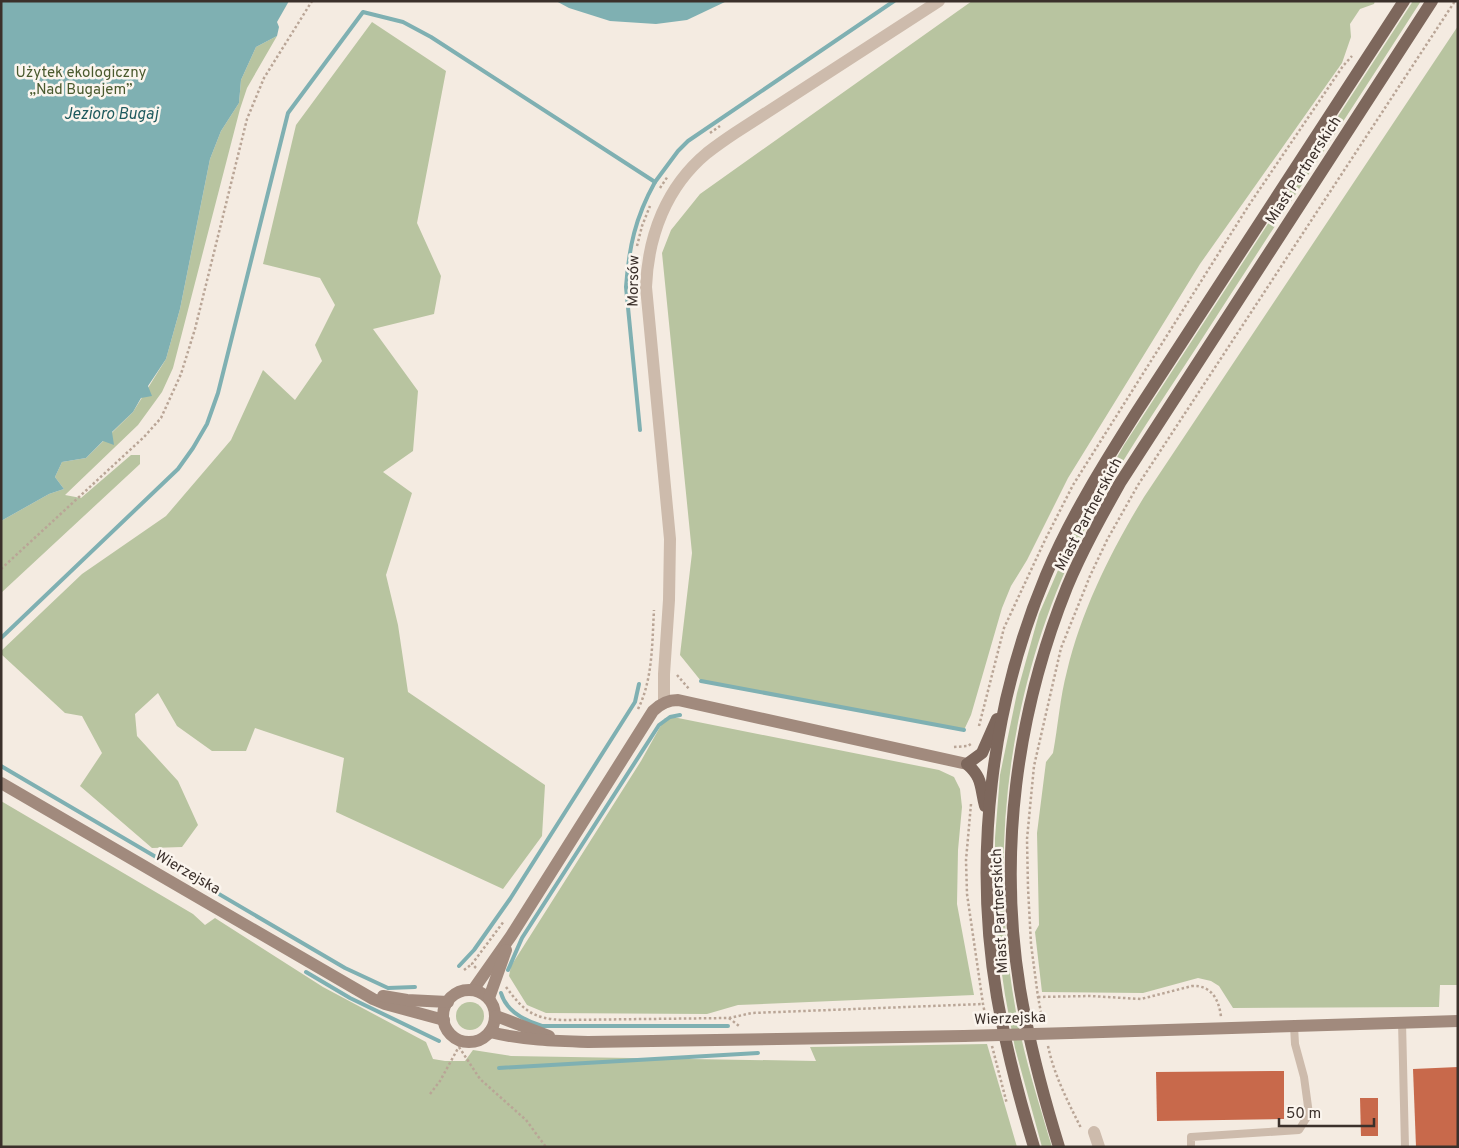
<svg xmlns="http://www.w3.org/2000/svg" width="1459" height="1148" font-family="Overpass,sans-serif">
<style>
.green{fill:#b8c4a0}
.water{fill:#7fb0b2}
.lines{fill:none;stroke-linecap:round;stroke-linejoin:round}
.stream{stroke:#7fb0b2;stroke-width:4}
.building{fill:#c8694b}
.path{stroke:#b9a596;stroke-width:2.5;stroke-dasharray:2.5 2.5;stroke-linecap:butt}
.lane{stroke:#cdbbac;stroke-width:8}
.street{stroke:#cdbbac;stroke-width:12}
.secondary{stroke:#a18a7d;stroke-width:12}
.primary{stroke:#7d675c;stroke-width:12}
.secondary-bridge{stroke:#a18a7d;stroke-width:12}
.labels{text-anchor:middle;stroke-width:5;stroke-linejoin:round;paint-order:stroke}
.park-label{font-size:15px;fill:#4a5a2e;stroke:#fbf5ee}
.street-label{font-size:15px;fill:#3b302b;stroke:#fbf5ee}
.water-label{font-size:16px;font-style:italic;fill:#1f5a5e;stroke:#fbf5ee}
</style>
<rect width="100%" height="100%" fill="#f4ebe1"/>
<g class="green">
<path d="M972 1H1375L1374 4 1360 9 1350 24 1351 37 1342 63 1200 264 1068 478 1027 560 1011 586 1002 608 971 715 964 730 701 681 680 655 692 553 662 253 671 230 700 194Z"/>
<path d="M1413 1H1421C1348 115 1273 228 1200 342 1160 404 1117 465 1084 531 1010 676 987 846 1015 1006 1023 1054 1038 1100 1052 1147H1042L1015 1048 1005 995 998 947 995 883V838L1000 775 1017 693 1039 614 1075 531 1124 445Z"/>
<path d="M372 22 446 71 417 223 441 276 434 314 373 329 418 391 413 451 383 472 412 493 386 575 398 625 408 692 545 785 542 836 503 889 336 812 344 758 255 728 246 751H212L177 726 158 693 135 714 137 736 178 781 198 825 182 847 152 848 80 786 102 753 82 716 65 713 1 654V651L82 574 166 516 231 440 263 370 295 400 322 361 315 345 335 305 320 278 263 264 296 125Z"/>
<path d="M1458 26V985H1440L1439 1007 1233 1008 1219 986 1211 981 1198 978 1143 993 1042 992 1035 932 1039 925 1037 833 1046 762 1053 753C1058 726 1060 697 1067 671 1082 609 1111 551 1144 497Z"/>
<path d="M277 36 247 88 240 109 173 368 162 392 138 425 65 495 81 498 131 455H140V464L1 593V521L49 494 64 489 55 477 62 462 86 458 133 412 166 359 180 309 210 159 221 131 239 103 241 80 256 47Z"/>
<path d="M665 718H678L939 770 954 777 960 789 962 807 958 850 957 904 974 995 738 1005 707 1014 546 1013 527 1005 509 976 511 966 641 761Z"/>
<path d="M1 801 193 914 205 925 215 918 323 987 426 1042 433 1059 445 1061H465L473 1050 511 1056 816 1061 810 1047 987 1044 1017 1147H1Z"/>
<circle cx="470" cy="1016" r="14"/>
</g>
<g class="water">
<path d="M1 1H289L277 22 279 27 277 36 256 47 241 80 239 103 221 131 210 159 180 309 166 359 148 386 152 396 141 398 133 412 112 432 114 445 103 441 86 458 62 462 55 477 64 489 49 494 1 521Z"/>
<path d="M556 1H727L687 20 656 24 610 21 569 8Z"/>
</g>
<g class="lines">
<g class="stream">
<path d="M640 430 626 287C629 247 635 218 655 182"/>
<path d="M1 638 178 469 193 448 207 424 218 393 288 113 363 12 403 22 431 37 655 182 678 151 688 141 894 1"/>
<path d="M701 681 964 730"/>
<path d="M1 766 345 968 388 988 415 987"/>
<path d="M459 966 474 950 510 899 635 702 639 684"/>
<path d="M508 970 522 938 659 725 670 717 680 715"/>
<path d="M306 972 350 998 439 1041"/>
<path d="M501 993C506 1011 526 1021 542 1026H728"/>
<path d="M499 1068 758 1053"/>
</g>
</g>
<g class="building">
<path d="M1458 1067V1147H1416L1413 1069Z"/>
<path d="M1284 1071V1119L1157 1121 1156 1072Z"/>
<path d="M1360 1098H1378V1136H1361Z"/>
</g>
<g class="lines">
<g class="path">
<path d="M710 133 720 126"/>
<path d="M660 188 668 176"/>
<path d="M637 246 642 226 650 206"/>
<path d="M1 569 144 437 161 418 181 374 195 329 247 119 264 78 312 1"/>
<path d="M677 675 690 690"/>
<path d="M638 709C653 679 652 643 654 610"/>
<path d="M979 726 1004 628 1045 540 1073 485 1249 205 1343 66 1352 56"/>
<path d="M954 747 968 746 972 743"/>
<path d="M971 804 966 860 967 894 983 1004 987 1024"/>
<path d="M476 968 472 964 504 921"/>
<path d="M464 970 472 964"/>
<path d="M506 987C523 1010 533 1019 563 1020L729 1018 752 1013 983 1004"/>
<path d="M1038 997 1090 996 1141 999 1192 986C1211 985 1219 999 1221 1017"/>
<path d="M729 1018 739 1026"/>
<path d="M1043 1023 1038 997 1031 944 1028 888 1027 839 1034 766 1061 648 1090 576 1107 540 1138 485 1455 1"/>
<path d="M992 1046 1007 1104"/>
<path d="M1048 1046C1054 1075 1068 1102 1081 1128"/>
<path d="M459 1047 480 1079 526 1120 546 1147"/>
<path d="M430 1094 440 1081 462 1041"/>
</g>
<g class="lane">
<path d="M1402 1022 1405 1147"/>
<path d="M1191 1147V1137L1299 1130 1309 1114 1304 1077 1295 1044 1294 1026"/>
</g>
<g class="street">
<path d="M664 703V674L669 600 670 539 646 287C648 236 666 187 707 153 716 146 726 139 735 133L939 1"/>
<path d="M1094 1132 1099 1147"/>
</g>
<g class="secondary">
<path d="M1 783 373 999 385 1004 444 1020"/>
<path d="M473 990 511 936 653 711C660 704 668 700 678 700L967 764"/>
<circle cx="469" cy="1016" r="26"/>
<path d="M383 996 407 1000 448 1002"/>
<path d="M489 998 506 950"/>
<path d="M496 1016 549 1036"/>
<path d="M490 1032C522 1040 555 1041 588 1042L964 1036"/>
<path d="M1070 1033 1458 1021"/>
</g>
<g class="primary">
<path d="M985 806C980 787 983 778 967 764L982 753 997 719"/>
<path d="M1034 1147C1019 1098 1006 1047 997 997 973 856 991 706 1046 575 1070 518 1103 465 1136 413L1404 1"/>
<path d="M1059 1147C1043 1095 1029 1042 1020 989 998 854 1016 714 1067 587 1082 551 1101 517 1120 483L1432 1"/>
</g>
<path class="secondary-bridge" d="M964 1036 1070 1033"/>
</g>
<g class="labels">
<g class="park-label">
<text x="81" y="77">Użytek ekologiczny<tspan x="81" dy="17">„Nad Bugajem”</tspan></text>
</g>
<g class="street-label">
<text transform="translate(1303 170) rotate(-57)" y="5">Miast Partnerskich</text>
<text transform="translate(633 281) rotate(-89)" y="5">Morsów</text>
<text transform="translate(1088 514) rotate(-62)" y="5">Miast Partnerskich</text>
<text transform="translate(188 872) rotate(30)" y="5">Wierzejska</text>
<text transform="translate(999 911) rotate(-93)" y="5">Miast Partnerskich</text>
<text transform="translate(1010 1018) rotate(-2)" y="5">Wierzejska</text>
</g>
<g class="water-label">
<text x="111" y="119">Jezioro Bugaj</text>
</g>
</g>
<rect width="1459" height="1148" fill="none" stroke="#3b302b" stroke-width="5"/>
<path d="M1279 1118v8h95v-8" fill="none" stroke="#3b302b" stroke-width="2.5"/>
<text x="1286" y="1118" font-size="15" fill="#3b302b" stroke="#fbf5ee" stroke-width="4" paint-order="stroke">50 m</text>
</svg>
